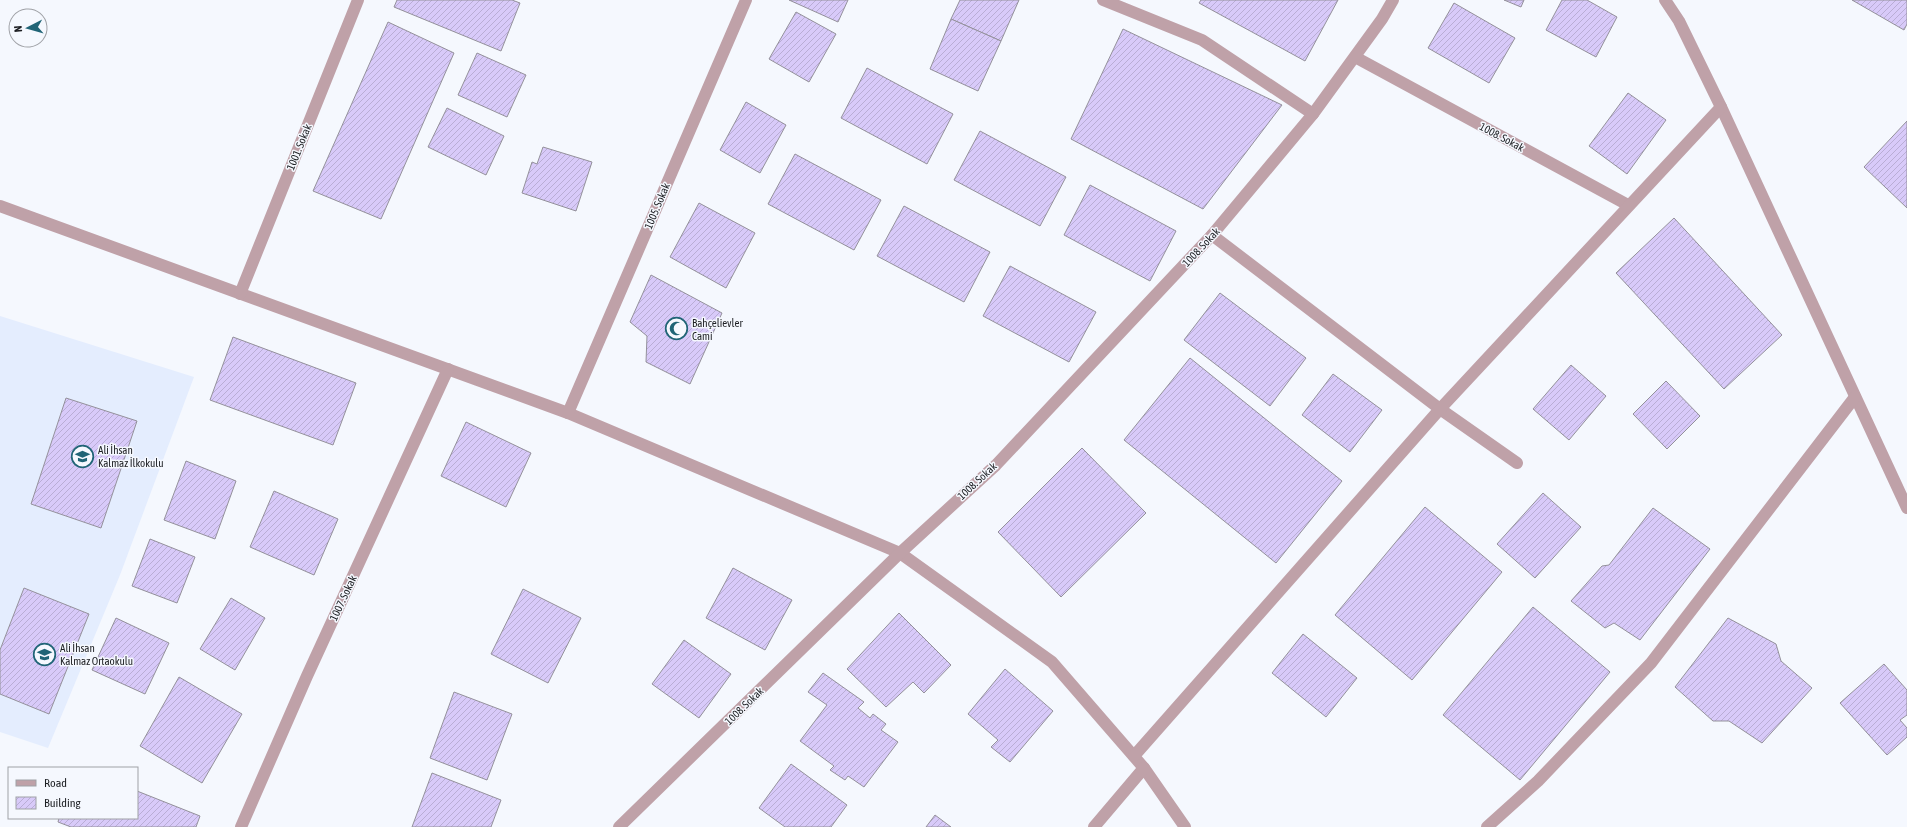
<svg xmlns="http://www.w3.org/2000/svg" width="1907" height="827" font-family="'Asap Condensed',sans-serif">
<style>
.built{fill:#e4edfe}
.building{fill:url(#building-hatch);stroke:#94919b}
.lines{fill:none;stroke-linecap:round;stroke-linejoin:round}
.minor{stroke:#bfa1a8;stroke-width:12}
.labels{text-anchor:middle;stroke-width:3;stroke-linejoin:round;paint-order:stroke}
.street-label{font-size:11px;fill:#1d1f23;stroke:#f5f8fe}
.poi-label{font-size:11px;fill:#1d1f23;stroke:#f5f8fe;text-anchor:start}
</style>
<defs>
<pattern id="building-hatch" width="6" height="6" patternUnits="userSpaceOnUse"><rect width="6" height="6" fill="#d8caf9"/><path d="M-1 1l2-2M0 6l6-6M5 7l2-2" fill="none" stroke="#b9add5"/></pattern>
</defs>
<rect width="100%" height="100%" fill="#f5f8fe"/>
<path class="built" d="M0 316 194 377 120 575 48 748 0 732Z"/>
<g class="building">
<path d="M397 0H512L520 3 501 51 394 7Z"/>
<path d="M789 0H848L838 22Z"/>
<path d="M960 0H1019L1001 41 951 19Z"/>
<path d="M1201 0H1338L1305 61 1199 3Z"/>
<path d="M1504 0H1524L1521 7Z"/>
<path d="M1562 0H1587L1617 17 1596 57 1546 30Z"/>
<path d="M1852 0H1907V24L1904 30Z"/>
<path d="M1454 3 1515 38 1489 83 1428 48Z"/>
<path d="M796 12 836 34 809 82 769 59Z"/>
<path d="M951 19 1001 41 978 91 930 69Z"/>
<path d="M388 22 454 53 381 219 313 191Z"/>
<path d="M1123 29 1282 105 1203 209 1071 139Z"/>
<path d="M477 53 526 75 507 117 458 95Z"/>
<path d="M867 68 953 114 927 164 841 118Z"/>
<path d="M1628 93 1666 120 1627 174 1589 146Z"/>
<path d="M746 102 786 125 760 173 720 150Z"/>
<path d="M447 108 504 136 486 175 428 147Z"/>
<path d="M1907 121V208L1864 167Z"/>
<path d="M980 131 1066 177 1040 226 954 180Z"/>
<path d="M543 147 592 162 576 211 522 193 532 162 537 164Z"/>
<path d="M795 154 881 200 854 250 768 204Z"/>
<path d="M1090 185 1176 231 1150 281 1064 235Z"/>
<path d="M699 203 755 233 726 288 670 257Z"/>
<path d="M904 206 990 252 964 302 877 256Z"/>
<path d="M1674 218 1782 335 1724 389 1616 273Z"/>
<path d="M1010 266 1096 312 1069 362 983 316Z"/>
<path d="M651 275 722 313 690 384 646 362 647 336 630 322Z"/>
<path d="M1220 293 1306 358 1270 406 1184 340Z"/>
<path d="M233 337 356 383 333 445 210 400Z"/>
<path d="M1190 358 1342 481 1276 563 1124 440Z"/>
<path d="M1571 365 1606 396 1569 440 1533 409Z"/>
<path d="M1333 374 1382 410 1350 452 1302 415Z"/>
<path d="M1666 381 1700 416 1667 449 1633 414Z"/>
<path d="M66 398 137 421 101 528 31 504Z"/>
<path d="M466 422 531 453 506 507 441 476Z"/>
<path d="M1082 448 1146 513 1061 597 998 532Z"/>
<path d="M186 461 236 481 215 539 164 520Z"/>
<path d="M274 491 338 519 314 575 250 547Z"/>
<path d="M1543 493 1581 527 1535 578 1497 544Z"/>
<path d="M1425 507 1502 572 1412 680 1335 615Z"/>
<path d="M1653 508 1710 549 1640 640 1614 623 1605 628 1571 601 1602 566 1609 565Z"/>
<path d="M150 539 195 557 177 603 132 586Z"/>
<path d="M733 568 792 600 765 650 706 618Z"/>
<path d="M24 588 89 614 49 714 0 694V650Z"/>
<path d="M523 589 581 618 548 683 491 654Z"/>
<path d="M231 598 265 618 235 670 200 649Z"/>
<path d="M1533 607 1610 672 1520 780 1443 715Z"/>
<path d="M899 613 951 665 924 693 913 682 886 707 847 669Z"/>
<path d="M116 618 169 643 145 694 92 670Z"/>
<path d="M1728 618 1776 644 1781 661 1812 688 1762 743 1729 721H1713L1675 687Z"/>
<path d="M1303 634 1357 678 1326 717 1272 673Z"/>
<path d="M684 640 731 674 699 718 652 684Z"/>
<path d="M1884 664 1907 690V715L1900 720 1907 728V737L1887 755 1840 703Z"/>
<path d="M1005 669 1053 711 1010 762 991 747 998 740 968 714Z"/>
<path d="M823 673 864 702 858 708 870 718 873 714 886 724 881 730 898 742 864 787 848 776 845 780 830 770 834 766 800 741 827 705 808 692Z"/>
<path d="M179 677 242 714 202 783 140 746Z"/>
<path d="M454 692 512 714 487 780 430 758Z"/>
<path d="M791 764 847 805 831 827H785L759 808Z"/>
<path d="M432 773 501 800 491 827H412Z"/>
<path d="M137 791 200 816 196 827H71L58 822 59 818H137Z"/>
<path d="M935 815 951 827H926Z"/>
</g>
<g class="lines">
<g class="minor">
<path d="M1103 0 1202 40 1313 114"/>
<path d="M1665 0 1679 21 1721 107 1907 508"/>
<path d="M1355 57 1628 205"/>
<path d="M0 206 568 413 900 553 1052 662 1144 768 1185 827"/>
<path d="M1212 235 1440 409 1517 463"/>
<path d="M240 294 358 0"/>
<path d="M568 413 746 0"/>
<path d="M1134 756 1440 409 1721 107"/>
<path d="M241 827 307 676 448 369"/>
<path d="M619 827 900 553 996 465 1212 235 1313 114 1382 19 1393 0"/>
<path d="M1094 827 1144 768"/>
<path d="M1487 827 1538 781 1651 663 1855 397"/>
</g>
</g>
<defs>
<symbol id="mosque-ring" viewBox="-11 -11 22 22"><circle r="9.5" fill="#f5f8fe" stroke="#206476" stroke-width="1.5"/><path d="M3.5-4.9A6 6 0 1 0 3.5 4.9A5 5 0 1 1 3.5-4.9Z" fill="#206476"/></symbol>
<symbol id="school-ring" viewBox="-11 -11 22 22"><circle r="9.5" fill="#f5f8fe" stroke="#206476" stroke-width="1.5"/><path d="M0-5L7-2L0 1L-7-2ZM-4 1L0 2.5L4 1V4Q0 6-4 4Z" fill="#206476"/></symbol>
</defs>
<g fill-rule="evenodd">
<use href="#mosque-ring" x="664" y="316" width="25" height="25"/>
<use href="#school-ring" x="70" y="444" width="25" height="25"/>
<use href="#school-ring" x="32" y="642" width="25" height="25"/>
</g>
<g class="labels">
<g class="street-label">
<text transform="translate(1502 137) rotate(28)" y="4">1008. Sokak</text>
<text transform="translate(299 147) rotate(-68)" y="4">1001. Sokak</text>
<text transform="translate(657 206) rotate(-67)" y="4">1005. Sokak</text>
<text transform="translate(1201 247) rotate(-47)" y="4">1008. Sokak</text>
<text transform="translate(977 481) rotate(-43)" y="4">1008. Sokak</text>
<text transform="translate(343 598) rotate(-65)" y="4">1007. Sokak</text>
<text transform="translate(744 706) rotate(-44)" y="4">1008. Sokak</text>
</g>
<g class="poi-label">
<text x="692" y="327">Bahçelievler<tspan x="692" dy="13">Cami</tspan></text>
<text x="98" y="454">Ali İhsan<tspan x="98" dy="13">Kalmaz İlkokulu</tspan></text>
<text x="60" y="652">Ali İhsan<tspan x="60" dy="13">Kalmaz Ortaokulu</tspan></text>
</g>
</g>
<rect x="8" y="767" width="130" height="52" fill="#f5f8fe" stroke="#9fa1a6"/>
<rect x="16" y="780" width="20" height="6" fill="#bfa1a8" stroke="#9fa1a6"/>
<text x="44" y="787" font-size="12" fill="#1d1f23">Road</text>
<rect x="16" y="797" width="20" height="12" fill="url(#building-hatch)" stroke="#9fa1a6"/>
<text x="44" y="807" font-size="12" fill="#1d1f23">Building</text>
<g transform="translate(28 28) rotate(264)"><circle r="19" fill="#f5f8fe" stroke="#9fa1a6"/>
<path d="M0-3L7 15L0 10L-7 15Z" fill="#206476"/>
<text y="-6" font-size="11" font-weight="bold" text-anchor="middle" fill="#1d1f23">N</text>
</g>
</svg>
